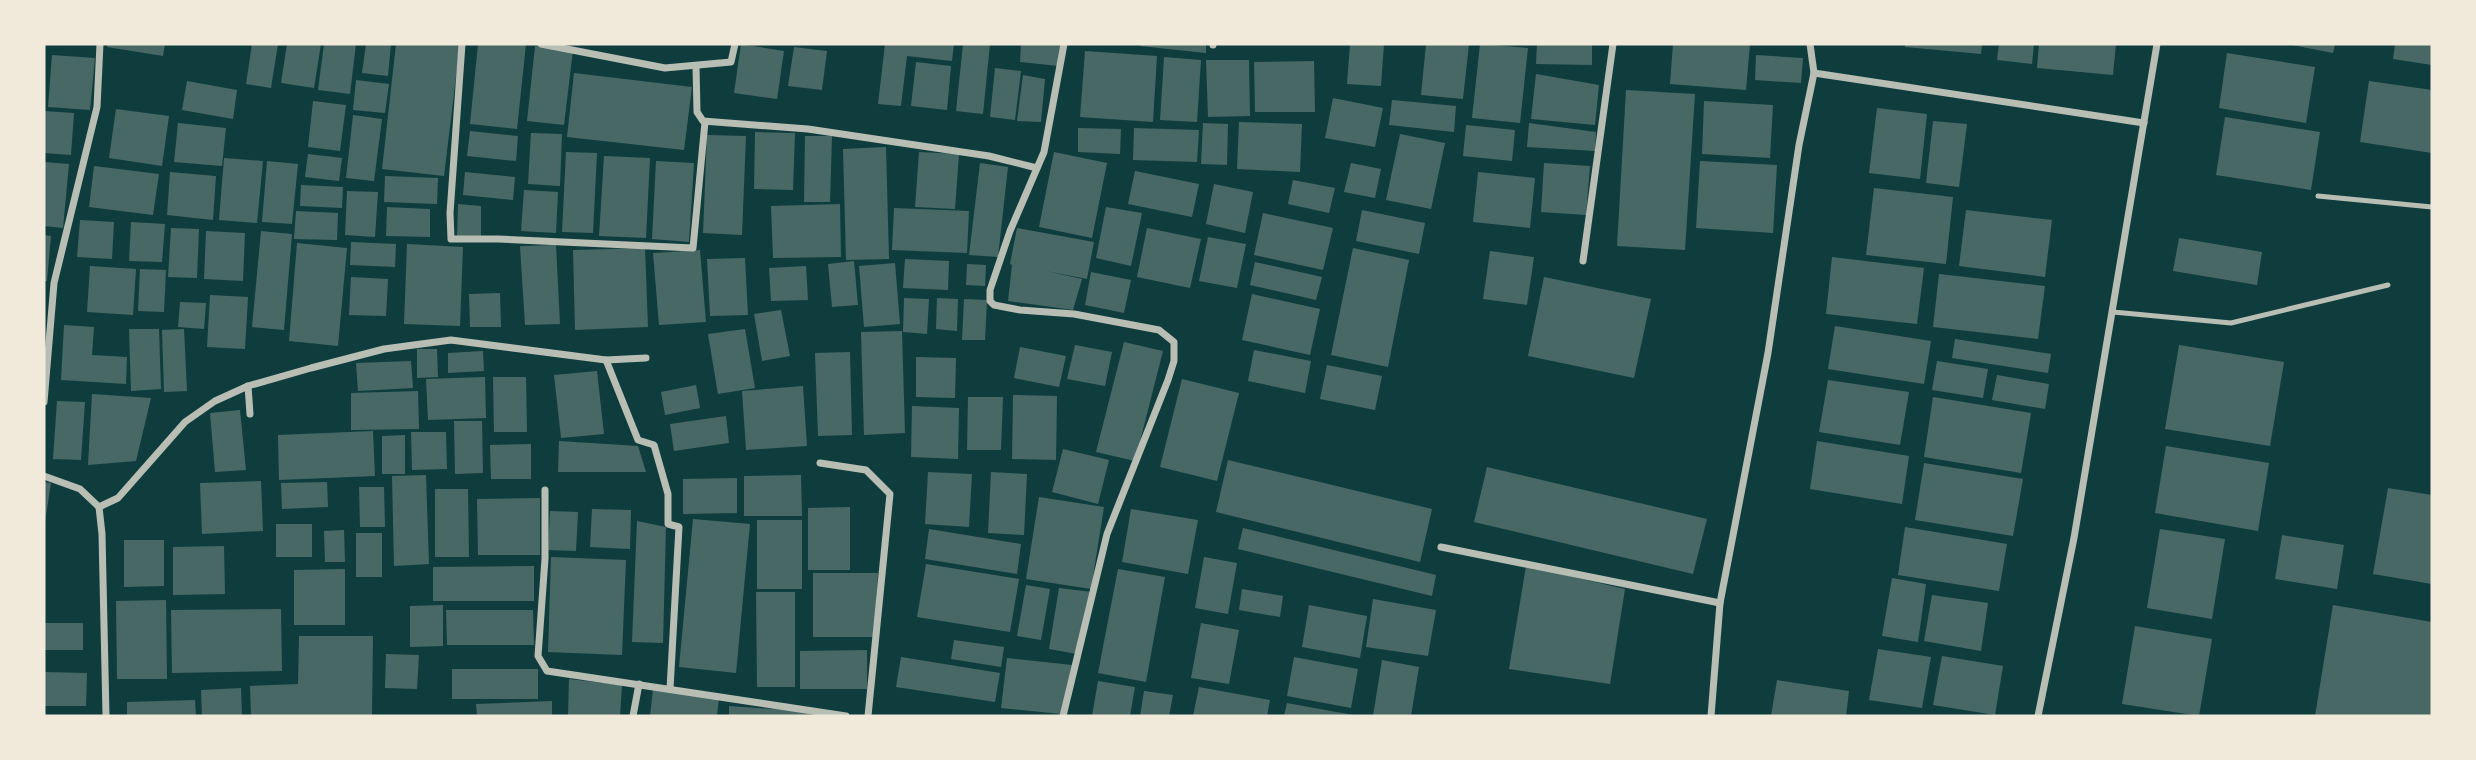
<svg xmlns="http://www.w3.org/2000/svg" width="2476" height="760" font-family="'IBM Plex Sans',sans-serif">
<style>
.building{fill:#486865}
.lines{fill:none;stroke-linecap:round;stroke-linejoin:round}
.service{stroke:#b8beb3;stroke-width:5}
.minor{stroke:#b8beb3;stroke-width:7}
</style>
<rect width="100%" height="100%" fill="#0f3d3e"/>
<g class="building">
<path d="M108 44H165L163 56 107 47Z"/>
<path d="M252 44H278L271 88 246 84Z"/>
<path d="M287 44H321L314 88 281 83Z"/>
<path d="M324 44H356L350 94 318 90Z"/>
<path d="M366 44H391L388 76 362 73Z"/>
<path d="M396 44H460L444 176 382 169Z"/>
<path d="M478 44H526L517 129 470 124Z"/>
<path d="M741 44 784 51 777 99 734 93Z"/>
<path d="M885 44H954L952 61 907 56 901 106 878 104Z"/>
<path d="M963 44H990L983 114 956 111Z"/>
<path d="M1021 44H1061L1059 66 1020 62Z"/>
<path d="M1140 44H1206V53L1140 46Z"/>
<path d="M1350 44H1384L1381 86 1347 84Z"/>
<path d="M1426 44H1469L1463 99 1421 95Z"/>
<path d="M1480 44 1528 48 1520 123 1472 118Z"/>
<path d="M1537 44H1592V65L1536 64Z"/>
<path d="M1673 44H1750L1746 90 1670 84Z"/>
<path d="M1905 44H1982L1981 54 1905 47Z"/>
<path d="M1999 44H2034L2032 64 1997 60Z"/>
<path d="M2039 44H2116L2113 75 2037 68Z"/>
<path d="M2287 44H2335L2333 53Z"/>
<path d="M2395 44H2432V65L2393 59Z"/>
<path d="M535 46 573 50 564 125 527 121Z"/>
<path d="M794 47 827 51 822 90 788 86Z"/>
<path d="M1085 51 1157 56 1153 122 1080 117Z"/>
<path d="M2227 53 2315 67 2306 123 2219 108Z"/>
<path d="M52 55 95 58 90 110 48 107Z"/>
<path d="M1756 55 1803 58 1801 83 1755 80Z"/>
<path d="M1164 57 1201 60 1197 122 1160 120Z"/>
<path d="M1206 60H1249L1250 116 1208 117Z"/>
<path d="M1314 61 1315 112H1255L1254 62Z"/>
<path d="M916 62 951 66 947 110 911 106Z"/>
<path d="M995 68 1021 71 1015 120 990 117Z"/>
<path d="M574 73 692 87 684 150 567 137Z"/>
<path d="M1536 74 1599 85 1595 125 1531 119Z"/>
<path d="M1023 75 1045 79 1041 122 1017 121Z"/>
<path d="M356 80 389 84 385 113 353 110Z"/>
<path d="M187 81 237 90 233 119 182 110Z"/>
<path d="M2369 81 2432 90V153L2360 142Z"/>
<path d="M1626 90 1695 94 1685 250 1617 246Z"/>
<path d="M1333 98 1383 108 1375 147 1325 138Z"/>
<path d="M1392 100 1456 106 1454 132 1389 125Z"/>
<path d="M313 101 346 105 340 151 308 147Z"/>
<path d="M1704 101 1773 105 1770 158 1702 154Z"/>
<path d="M1877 108 1927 114 1920 179 1869 173Z"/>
<path d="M116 109 169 116 162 166 109 158Z"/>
<path d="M44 111 74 113 71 155 44 153Z"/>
<path d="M353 115 382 119 374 181 346 178Z"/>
<path d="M2225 117 2320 132 2311 190 2216 175Z"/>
<path d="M1933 121 1967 124 1959 187 1926 183Z"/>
<path d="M1239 122 1302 124 1300 172 1237 169Z"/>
<path d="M178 123 226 128 222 166 174 162Z"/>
<path d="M1203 123 1228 124 1227 165 1201 164Z"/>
<path d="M1529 123 1596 132 1595 151 1527 147Z"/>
<path d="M1466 125 1515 130 1512 161 1463 156Z"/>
<path d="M1078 128 1121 129 1120 154 1078 152Z"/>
<path d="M1134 128 1199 130 1197 162 1133 160Z"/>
<path d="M470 131 518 136 516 161 467 156Z"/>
<path d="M755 132 795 133 793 190 754 189Z"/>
<path d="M531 133 562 134 560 186 528 184Z"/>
<path d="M1400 134 1445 143 1431 209 1386 200Z"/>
<path d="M707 135 746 136 742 235 703 233Z"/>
<path d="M805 136H832L830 202H804Z"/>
<path d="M886 147 889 259 846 260 843 149Z"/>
<path d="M566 152 597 153 593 233 562 232Z"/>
<path d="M919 152 959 154 955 209 915 207Z"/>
<path d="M1054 152 1107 163 1092 238 1039 227Z"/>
<path d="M308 154 342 158 339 181 305 177Z"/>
<path d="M604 156 650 158 646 238 599 236Z"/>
<path d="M224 158 263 161 257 223 219 220Z"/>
<path d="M267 161 298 164 292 224 262 222Z"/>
<path d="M656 161 694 163 689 242 652 239Z"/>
<path d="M1700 161 1777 165 1773 233 1696 228Z"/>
<path d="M44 162 69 164 63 228 44 226Z"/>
<path d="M980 163 1008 167 998 257 969 255Z"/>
<path d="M1351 163 1381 169 1375 198 1344 192Z"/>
<path d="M1544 163 1590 166 1586 215 1541 212Z"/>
<path d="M94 166 159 174 153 215 89 207Z"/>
<path d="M1135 171 1199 184 1192 217 1128 204Z"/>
<path d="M170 172 216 176 213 220 167 215Z"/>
<path d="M465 172 515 177 513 200 463 195Z"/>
<path d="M1478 172 1535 178 1530 228 1473 222Z"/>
<path d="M385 176 438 178 437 204 384 202Z"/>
<path d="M1293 180 1335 188 1329 213 1288 204Z"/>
<path d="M1214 184 1253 192 1245 233 1206 224Z"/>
<path d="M301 185 343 187 342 208 300 206Z"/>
<path d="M1874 188 1953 197 1946 264 1866 255Z"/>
<path d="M524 190 558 192 556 233 521 231Z"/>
<path d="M347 191 378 192 375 237 345 235Z"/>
<path d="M458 204 481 206V237H457Z"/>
<path d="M840 204 841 257 773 258 771 206Z"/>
<path d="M387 207 430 209V237L386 236Z"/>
<path d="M1106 207 1142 213 1131 266 1096 258Z"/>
<path d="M894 208 969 211 967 253 892 250Z"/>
<path d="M1362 210 1425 223 1419 254 1356 241Z"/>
<path d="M1966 210 2052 220 2045 277 1959 266Z"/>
<path d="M296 211 338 213 337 240 294 239Z"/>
<path d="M1263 213 1333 228 1323 270 1254 255Z"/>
<path d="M80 220 114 222 112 259 77 257Z"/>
<path d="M131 222 165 224 162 262 129 261Z"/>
<path d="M171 228 199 229 197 278 168 277Z"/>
<path d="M1017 228 1094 242 1087 279 1046 271 1082 279 1073 310 1008 301 1012 265 1010 264Z"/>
<path d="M1147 228 1201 239 1190 288 1137 277Z"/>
<path d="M206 231 245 233 243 281 204 279Z"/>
<path d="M261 231 292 234 284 330 252 327Z"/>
<path d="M44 235 51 236 47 281H44Z"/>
<path d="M1208 237 1246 244 1237 288 1199 281Z"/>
<path d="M2179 238 2262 252 2257 285 2173 271Z"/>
<path d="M351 242 396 244 395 267 350 265Z"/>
<path d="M297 243 347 248 338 346 289 341Z"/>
<path d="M407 244 463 247 460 326 404 324Z"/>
<path d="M556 245 560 324 525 325 520 246Z"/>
<path d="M645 248 648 327 575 330 573 250Z"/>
<path d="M1353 248 1409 260 1388 367 1331 355Z"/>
<path d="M700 250 706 322 659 325 653 253Z"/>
<path d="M1490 251 1534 257 1527 305 1483 299Z"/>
<path d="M1832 257 1924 268 1917 324 1826 314Z"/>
<path d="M745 258 748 315 710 316 707 259Z"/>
<path d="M905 259 949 261 948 290 903 288Z"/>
<path d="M854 261 858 305 832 307 828 264Z"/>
<path d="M1255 262 1322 277 1316 300 1250 285Z"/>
<path d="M895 263 900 324 864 327 859 266Z"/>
<path d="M967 264 986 265 985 286 966 285Z"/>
<path d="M90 266 136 269 133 315 87 312Z"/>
<path d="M806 266 808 300 771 301 769 268Z"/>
<path d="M140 269 166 270 164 312 138 311Z"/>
<path d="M1091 272 1131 280 1124 313 1085 305Z"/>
<path d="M1939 274 2045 286 2038 339 1933 327Z"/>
<path d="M351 277 388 279 386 316 349 315Z"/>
<path d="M1544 277 1651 299 1634 378 1528 356Z"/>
<path d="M500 293 501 327H470L469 294Z"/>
<path d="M1252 294 1320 309 1310 355 1242 340Z"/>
<path d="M210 295 248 297 245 349 207 347Z"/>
<path d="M904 298 929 299 927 334 903 332Z"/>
<path d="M937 298 958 299 957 331 936 329Z"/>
<path d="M964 299 987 300 985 340H962Z"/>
<path d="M180 302 206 303 204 329 178 327Z"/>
<path d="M781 310 790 356 762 361 754 314Z"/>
<path d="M64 325 94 327 92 355 127 357 126 384 61 380Z"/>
<path d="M1835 326 1931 341 1924 384 1828 369Z"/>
<path d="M129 329H159L161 389 131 391Z"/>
<path d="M184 329 187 391 164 392 162 330Z"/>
<path d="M745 329 755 388 718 394 708 334Z"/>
<path d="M902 331 905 433 864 435 861 332Z"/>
<path d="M1955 339 2051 354 2048 373 1952 358Z"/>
<path d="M1124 342 1163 351 1135 461 1096 452Z"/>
<path d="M1075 345 1112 352 1105 386 1067 379Z"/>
<path d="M2179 345 2284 362 2270 446 2165 429Z"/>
<path d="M1020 347 1066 356 1059 387 1014 378Z"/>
<path d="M417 349H437L438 377 417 378Z"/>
<path d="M1254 350 1311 361 1305 393 1248 381Z"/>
<path d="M483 351 484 371 448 373V353Z"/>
<path d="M850 352 852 435 818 436 815 353Z"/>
<path d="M916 357 956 358 955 398 916 397Z"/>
<path d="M411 361 413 388 358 391 356 363Z"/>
<path d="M1937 361 1988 369 1983 398 1932 390Z"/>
<path d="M1327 365 1382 376 1375 410 1320 399Z"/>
<path d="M597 371 604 434 561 438 554 375Z"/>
<path d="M1997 375 2049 384 2045 409 1992 400Z"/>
<path d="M485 377 486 418 428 420 426 379Z"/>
<path d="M493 377H526L527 432H494Z"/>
<path d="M1182 379 1239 393 1217 481 1160 467Z"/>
<path d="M1828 380 1909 392 1900 445 1819 432Z"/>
<path d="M696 385 700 408 665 415 661 392Z"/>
<path d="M803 386 807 446 746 450 742 391Z"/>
<path d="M418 391 419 429 351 430V393Z"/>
<path d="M92 394 151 398 136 461 88 465Z"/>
<path d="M1013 395 1057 396 1056 460 1012 459Z"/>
<path d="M968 397H1003L1001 450H967Z"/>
<path d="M1933 397 2031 413 2021 473 1924 457Z"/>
<path d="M57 401 85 402 81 460 53 459Z"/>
<path d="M912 406 959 408 958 459 911 457Z"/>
<path d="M240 410 246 470 215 472 210 413Z"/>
<path d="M726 416 729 443 674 451 670 424Z"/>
<path d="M454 421H482L483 473 455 474Z"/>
<path d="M373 431 375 476 279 480 278 435Z"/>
<path d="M411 432H446L447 469 412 470Z"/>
<path d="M405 435V474H382V436Z"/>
<path d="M559 441 638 446 646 472H558Z"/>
<path d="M1817 441 1909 456 1902 504 1810 489Z"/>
<path d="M531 444V479H491L490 445Z"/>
<path d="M2166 446 2269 463 2258 531 2155 513Z"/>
<path d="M1063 449 1109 460 1098 504 1052 492Z"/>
<path d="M1228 460 1432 509 1420 562 1216 512Z"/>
<path d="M1924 463 2023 479 2013 536 1915 520Z"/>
<path d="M1487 467 1707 519 1693 574 1474 522Z"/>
<path d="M928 472 972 474 969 527 925 524Z"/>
<path d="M991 472 1027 474 1024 535 988 533Z"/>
<path d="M426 475 429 564 394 566 392 476Z"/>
<path d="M801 475 802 516H744V476Z"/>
<path d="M737 478V513L683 514V479Z"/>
<path d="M261 481 263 531 202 534 200 483Z"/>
<path d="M44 482 51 483 45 522H44Z"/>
<path d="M327 482 328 507 282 509 281 483Z"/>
<path d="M359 487H384L385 527H360Z"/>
<path d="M2388 488 2432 495V584L2373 574Z"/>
<path d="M435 489H468L469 557H435Z"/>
<path d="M1039 497 1104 507 1091 589 1026 579Z"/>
<path d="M540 498V555H478L477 499Z"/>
<path d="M850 507V570H808V508Z"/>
<path d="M592 509 631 510 630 549 590 547Z"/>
<path d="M1131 509 1198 520 1188 574 1122 562Z"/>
<path d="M550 511 578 512 576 551 548 550Z"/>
<path d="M693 519 750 524 736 673 679 667Z"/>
<rect x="757" y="520" width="45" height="69"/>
<path d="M637 521 666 527 663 643 632 642Z"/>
<rect x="276" y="524" width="36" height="33"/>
<path d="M1905 527 2007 544 1999 591 1898 575Z"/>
<path d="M1243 528 1436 575 1432 596 1238 549Z"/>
<path d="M929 529 1021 544 1017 574 925 559Z"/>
<path d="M2160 529 2225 539 2212 619 2147 608Z"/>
<path d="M344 530 345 562H325L324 531Z"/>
<rect x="356" y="533" width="26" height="44"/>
<path d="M2282 535 2344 545 2337 589 2275 579Z"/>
<path d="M124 540H164V586L124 587Z"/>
<path d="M224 546 225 594 173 595V547Z"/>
<path d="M551 557 626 560 622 655 548 652Z"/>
<path d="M1204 557 1237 563 1228 614 1195 608Z"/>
<path d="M926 564 1019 579 1010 632 917 617Z"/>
<path d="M534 566V601H433V567Z"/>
<path d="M1526 566 1625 589 1610 684 1509 669Z"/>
<path d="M345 569V625H294V570Z"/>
<path d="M1118 569 1165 577 1146 682 1098 673Z"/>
<path d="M813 573H878L874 637H813Z"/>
<path d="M1892 578 1926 584 1918 642 1882 636Z"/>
<path d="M1026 585 1050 589 1041 640 1017 636Z"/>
<path d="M1059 588 1092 592 1077 654 1049 649Z"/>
<path d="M1242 589 1283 596 1280 617 1239 610Z"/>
<path d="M756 592H795V687H757Z"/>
<path d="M1932 595 1988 603 1981 651 1924 641Z"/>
<path d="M1373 599 1436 610 1428 656 1366 647Z"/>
<path d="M166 600 167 679H117L116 601Z"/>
<path d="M443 605V646L410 647V606Z"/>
<path d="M1309 605 1367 616 1360 658 1302 647Z"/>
<path d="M2333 605 2432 622V716H2315Z"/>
<path d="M281 609 282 671 172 673 171 610Z"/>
<path d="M446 610H533L534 645H447Z"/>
<rect x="44" y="623" width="39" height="27"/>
<path d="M1201 623 1239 630 1229 684 1191 678Z"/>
<path d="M2135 626 2212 639 2199 716 2122 704Z"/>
<path d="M299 636H373L372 715 251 716 250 686 298 684Z"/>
<path d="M954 640 1004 647 1001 667 951 659Z"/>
<path d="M1878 649 1931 657 1922 708 1869 700Z"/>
<path d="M867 650V689H800V651Z"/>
<path d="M386 654 419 655 417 689 385 688Z"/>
<path d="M1942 656 2003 666 1995 715 1933 705Z"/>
<path d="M901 657 1000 673 995 702 896 687Z"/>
<path d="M1294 657 1358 669 1351 708 1287 696Z"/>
<path d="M1007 658 1072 665 1061 714 1001 708Z"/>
<path d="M1382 660 1419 667 1411 716H1373Z"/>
<rect x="452" y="669" width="86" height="30"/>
<path d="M44 672 87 673 86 706H44Z"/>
<path d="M569 679 622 685 620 716H568Z"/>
<path d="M1777 680 1849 691 1846 716H1771Z"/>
<path d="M1098 681 1135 687 1130 716H1092Z"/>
<path d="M1199 687 1270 700 1267 716H1193Z"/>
<path d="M241 688 242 716H202L201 690Z"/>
<path d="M653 689 719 697 717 716H650Z"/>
<path d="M1144 691 1173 695 1169 716H1140Z"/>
<path d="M195 700 196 716H127V702Z"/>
<path d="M552 701V716H477L476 704Z"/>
<path d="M1287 703 1353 715V716H1284Z"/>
<path d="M729 706 816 712V716H729Z"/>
</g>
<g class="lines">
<g class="service">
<path d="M2318 196 2432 207"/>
<path d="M2113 312 2231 323 2388 285"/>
</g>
<g class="minor">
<path d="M462 44 450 213 451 239H498L693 248 705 122"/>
<path d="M541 44 665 68 731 62 735 44"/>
<path d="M1213 45V44"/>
<path d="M696 66 697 112 703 121 808 129 989 156 1037 168"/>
<path d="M1814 73 2144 123"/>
<path d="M1583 261 1613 44"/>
<path d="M606 360 646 358"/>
<path d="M248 386 250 414"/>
<path d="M44 402 54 283 97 107 100 44"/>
<path d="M820 463 866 470 890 494 868 716"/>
<path d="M44 476 80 489 99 507"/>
<path d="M545 490V559L538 656 547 671 846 716"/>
<path d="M99 507 118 498 185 422 215 401 248 386 311 368 384 349 451 340 606 360 638 440 654 445 668 494V524L679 527 670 689"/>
<path d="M99 507 102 534 106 716"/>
<path d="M1441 547 1720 603"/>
<path d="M633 716 639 684"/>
<path d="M1063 716 1107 534 1168 380 1174 361V342L1159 330 1074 314 1020 310 994 305 990 301V290L1010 231 1044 152 1064 44"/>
<path d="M1711 716 1720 603 1768 353 1799 145 1814 73 1810 44"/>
<path d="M2038 716 2074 538 2157 44"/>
</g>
</g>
<rect width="2476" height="760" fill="none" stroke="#f1e9da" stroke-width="91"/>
</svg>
